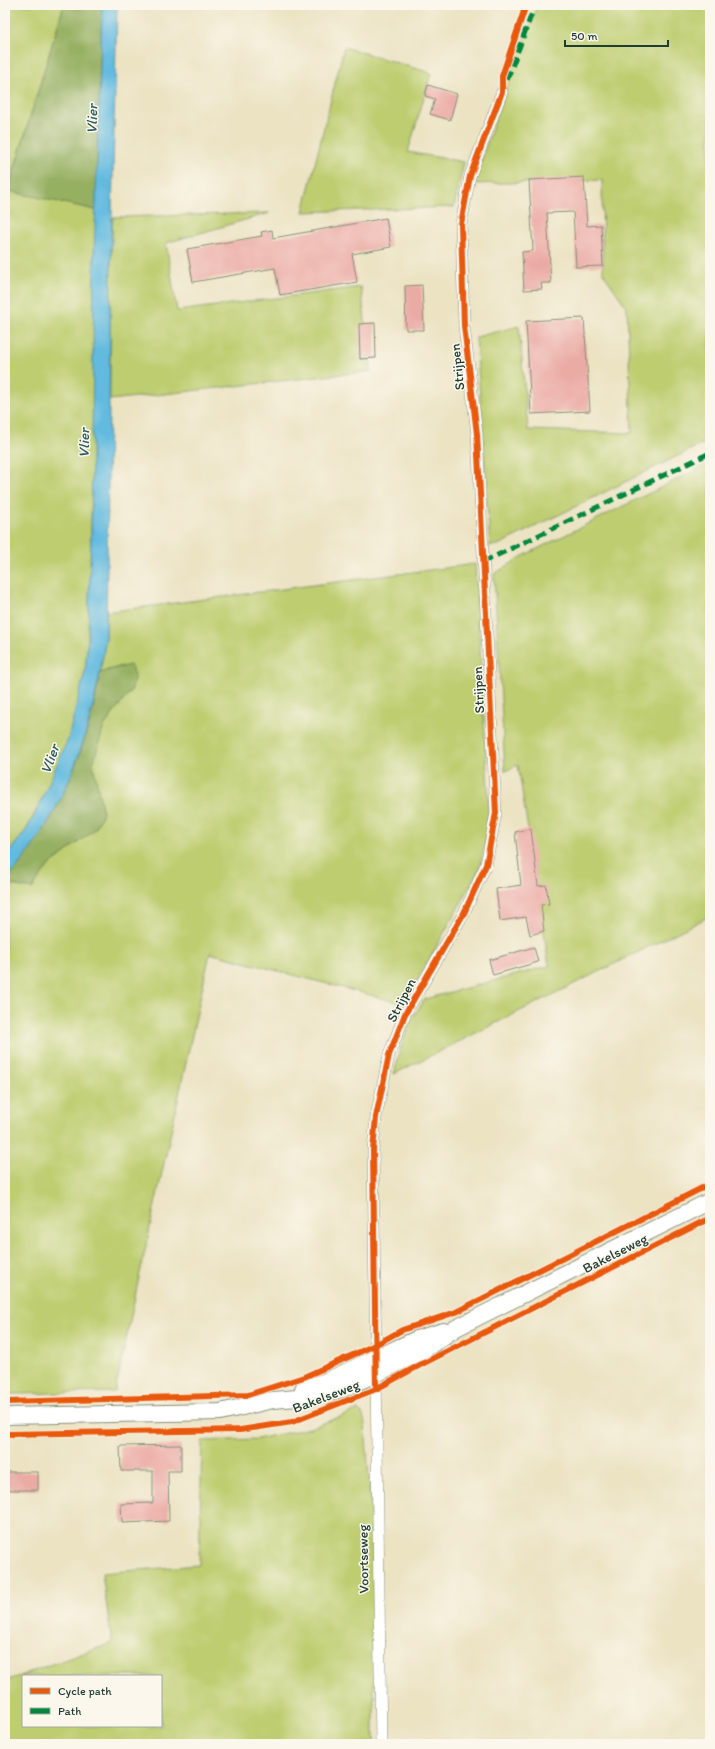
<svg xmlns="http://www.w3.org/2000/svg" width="715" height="1749" font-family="Itim,sans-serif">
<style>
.green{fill:#bdcd70;stroke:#6e8552;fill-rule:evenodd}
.forest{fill:#96b062;stroke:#5a764b}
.water{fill:#62badf;stroke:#407c8a}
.building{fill:#ebaba5}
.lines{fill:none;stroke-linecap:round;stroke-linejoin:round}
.street-casing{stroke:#86907c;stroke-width:12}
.secondary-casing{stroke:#86907c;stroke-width:18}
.street{stroke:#fff;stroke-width:11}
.secondary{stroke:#fff;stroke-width:16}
.quiet{stroke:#00873e;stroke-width:5;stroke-dasharray:10 5;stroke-linecap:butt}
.cycleway-casing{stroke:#fbf7ec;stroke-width:8}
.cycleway{stroke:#e8590c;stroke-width:6}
.labels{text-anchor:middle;stroke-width:3;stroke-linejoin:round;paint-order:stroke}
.street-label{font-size:14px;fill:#1f3d34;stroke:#fbf7ec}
.water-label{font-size:15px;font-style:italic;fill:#305c5f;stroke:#fbf7ec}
</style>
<rect width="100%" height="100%" fill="#fbf7ec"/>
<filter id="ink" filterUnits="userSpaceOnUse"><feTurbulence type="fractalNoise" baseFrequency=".025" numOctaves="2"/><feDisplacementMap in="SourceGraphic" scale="8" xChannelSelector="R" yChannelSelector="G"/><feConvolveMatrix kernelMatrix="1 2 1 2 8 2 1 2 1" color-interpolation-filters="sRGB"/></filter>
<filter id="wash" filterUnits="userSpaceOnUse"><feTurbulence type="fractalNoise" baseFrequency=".012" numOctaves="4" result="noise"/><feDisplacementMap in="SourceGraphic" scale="16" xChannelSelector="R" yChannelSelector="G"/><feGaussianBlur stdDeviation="0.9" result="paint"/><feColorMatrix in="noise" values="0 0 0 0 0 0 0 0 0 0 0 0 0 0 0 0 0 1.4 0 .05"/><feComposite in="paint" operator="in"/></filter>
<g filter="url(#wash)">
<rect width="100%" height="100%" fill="#ece3c3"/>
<g class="green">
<path d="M5 5H64L8 190 96 210 91 533 88 637 85 672 68 739 56 771 25 832 5 857Z"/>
<path d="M538 5H710V440L498 545 490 546 476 337 519 326 528 430 632 433 627 308 603 273 602 180 473 184 518 54Z"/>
<path d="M344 47 431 73 408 152 464 162 454 207 303 212Z"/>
<path d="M269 213 166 243 177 311 361 287 371 371 110 400 111 255 113 217Z"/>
<path d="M710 463V916L394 1074 402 1044 412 1018 425 999 549 966 518 765 505 771 494 574 523 556Z"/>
<path d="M475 564 489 808 486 840 479 869 463 899 404 1004 210 953 137 1287 115 1392 5 1394V884L32 889 48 866 95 829 103 813 92 764 104 726 132 689 122 666 100 672 106 637V612Z"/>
<path d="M359 1410 363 1415 365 1424 370 1492 374 1598V1744H5V1681L112 1643 102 1573 199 1565 202 1441 257 1439 310 1428ZM23 1676H161V1726H23Z"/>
</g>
<g class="forest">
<path d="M64 5H102L96 210 8 191Z"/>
<path d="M130 665 135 674 132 689 104 726 93 764 103 813 95 829 48 866 32 889 5 883V881C57 824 89 748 100 672Z"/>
</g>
<path class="water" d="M102 5H117L111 255 106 637C92 728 69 811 5 881V857L25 832 35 815 68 739 85 672 88 637 91 533 94 257Z"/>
<g id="blocks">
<g class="building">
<path d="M428 85 457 94 450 120 430 114 435 99 425 96Z"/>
<path d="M584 177 587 226 601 225 603 266 576 267 573 212 547 213 551 283H541L542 289 524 290 522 252 533 251 529 180Z"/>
<path d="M386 218 391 247 352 254 357 282 280 295 275 268 193 282 187 249 262 236 261 232 272 230 273 238Z"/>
<path d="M422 285 424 330H406L405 286Z"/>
<path d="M584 318 590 411 531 414 526 321Z"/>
<path d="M375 323 376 358 360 359 359 324Z"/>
<path d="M531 829 538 886 546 885 549 904 541 905 544 931 530 935 526 917 500 921 496 889 521 885 515 832Z"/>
<path d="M534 947 538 962 493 975 489 960Z"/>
<path d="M181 1445V1471H168L169 1521 122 1523 121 1504 153 1503V1471H121L120 1446Z"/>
<rect x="5" y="1472" width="33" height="18"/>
</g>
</g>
</g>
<g filter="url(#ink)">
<use href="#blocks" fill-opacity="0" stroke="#86907c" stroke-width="1"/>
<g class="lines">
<defs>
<path id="street" d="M381 1744 373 1150 376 1117 389 1055 405 1014 464 913 486 865 496 813 477 434 464 326 461 224 470 176 502 92"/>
<g id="secondary">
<path d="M303 1389 326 1381 417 1339 444 1331"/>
<path d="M5 1416 220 1412 273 1400 309 1397 342 1389 376 1374 422 1351 456 1328 710 1201"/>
</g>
</defs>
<use href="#street" class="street-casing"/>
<use href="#secondary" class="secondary-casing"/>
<use href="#street" class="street"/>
<use href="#secondary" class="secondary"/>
<g class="quiet">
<path d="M507 80 535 5"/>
<path d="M483 562 710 453"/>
</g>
<defs>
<g id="cycleway">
<path d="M376 1389 373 1150 376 1117 389 1055 405 1014 464 913 486 865 496 813 477 434 464 326 461 224 470 176 502 92V76L526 5"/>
<path d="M5 1402 248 1395 304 1377 375 1345 402 1330 456 1312 710 1184"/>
<path d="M5 1434 240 1430 292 1422 376 1389 420 1365 710 1218"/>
</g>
</defs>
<use href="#cycleway" class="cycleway-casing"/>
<use href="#cycleway" class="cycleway"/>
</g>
</g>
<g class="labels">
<g class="street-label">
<text transform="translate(457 367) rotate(-96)" y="5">Strijpen</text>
<text transform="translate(478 690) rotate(-93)" y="5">Strijpen</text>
<text transform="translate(401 1000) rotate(-63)" y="5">Strijpen</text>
<text transform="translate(615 1253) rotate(-27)" y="5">Bakelseweg</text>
<text transform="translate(326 1396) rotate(-21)" y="5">Bakelseweg</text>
<text transform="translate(363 1559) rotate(-91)" y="5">Voortseweg</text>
</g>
<g class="water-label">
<text transform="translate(92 119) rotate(-88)" y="5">Vlier</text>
<text transform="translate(84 443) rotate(-89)" y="5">Vlier</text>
<text transform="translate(50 759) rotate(-70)" y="5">Vlier</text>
</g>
</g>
<rect width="715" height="1749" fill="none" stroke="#fbf7ec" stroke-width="20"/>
<rect x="22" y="1675" width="140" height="52" fill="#fbf7ec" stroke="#a3ada2"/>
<rect x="30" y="1688" width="20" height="6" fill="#e8590c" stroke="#a3ada2"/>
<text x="58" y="1695" font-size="12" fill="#1f3d34">Cycle path</text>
<rect x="30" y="1708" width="20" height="6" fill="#00873e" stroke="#a3ada2"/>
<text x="58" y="1715" font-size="12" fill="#1f3d34">Path</text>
<path d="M565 40v6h103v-6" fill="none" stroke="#1f3d34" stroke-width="2"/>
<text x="571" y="40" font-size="12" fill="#1f3d34" stroke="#fbf7ec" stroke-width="3" paint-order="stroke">50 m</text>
</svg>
